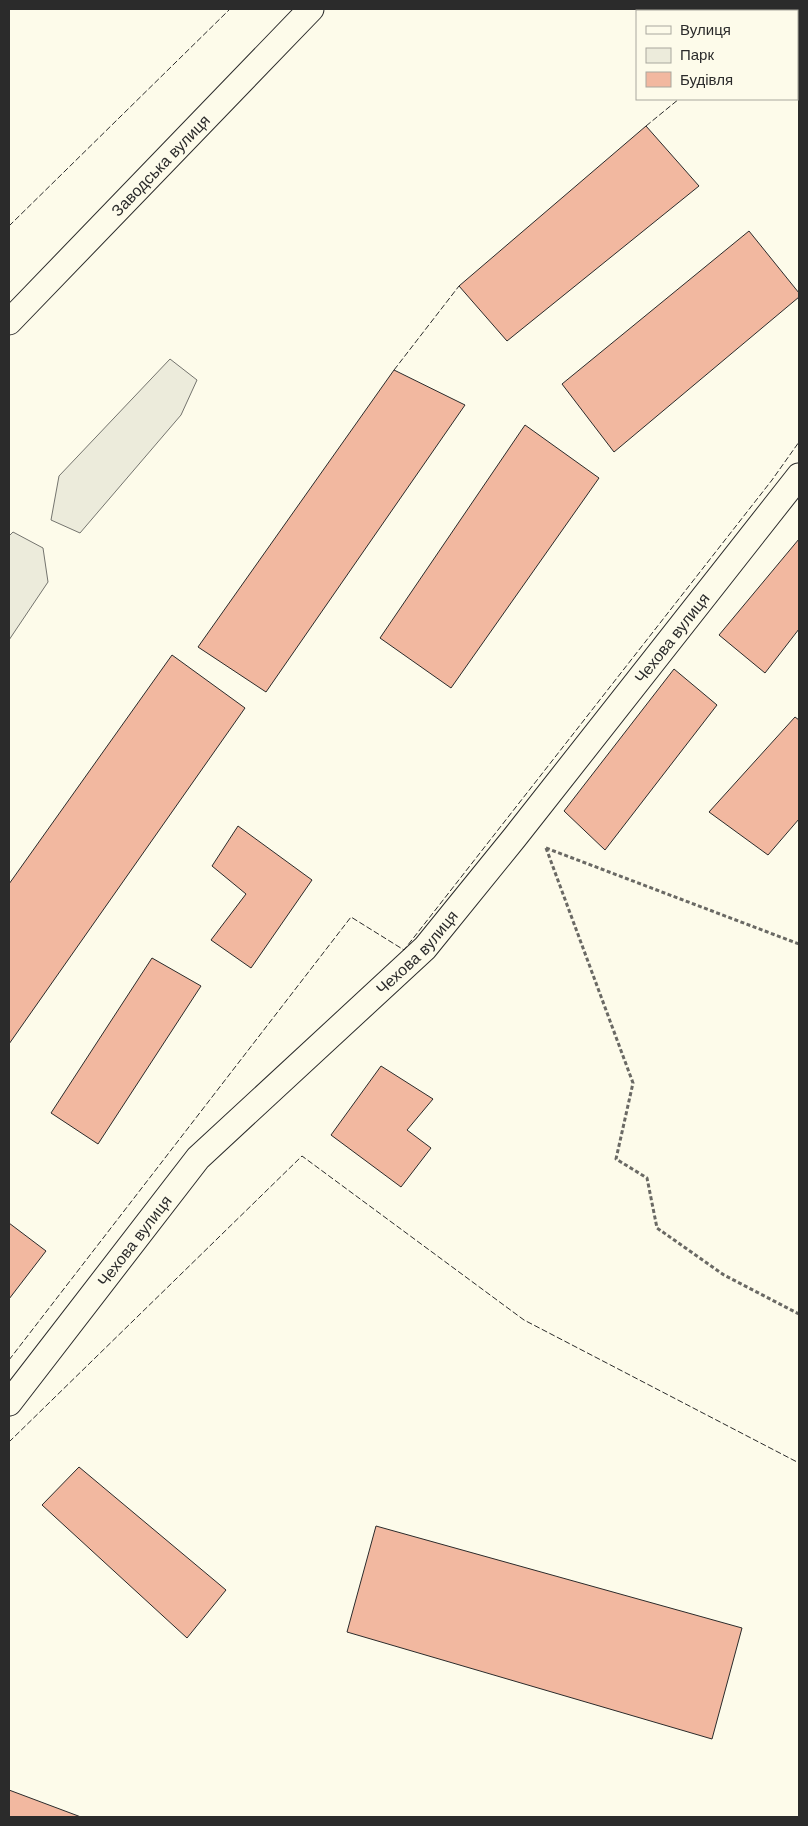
<svg xmlns="http://www.w3.org/2000/svg" width="808" height="1826" font-family="Arial,sans-serif">
<style>
.green{fill:#ecebdb;stroke:#74746e}
.building{fill:#f2b8a0;stroke:#2b2b2b}
.lines{fill:none;stroke-linecap:round;stroke-linejoin:round}
.minor-casing{stroke:#2b2b2b;stroke-width:27}
.path{stroke:#6a6964;stroke-width:3;stroke-dasharray:4 2.5;stroke-linecap:butt}
.minor{stroke:#fdfbea;stroke-width:25}
.fence{stroke:#2b2b2b;stroke-width:1;stroke-dasharray:6 2.5;stroke-linecap:butt}
.labels{text-anchor:middle;stroke-width:4;stroke-linejoin:round;paint-order:stroke}
.street-label{font-size:16px;fill:#2b2b2b;stroke:#fdfbea}
</style>
<rect width="100%" height="100%" fill="#fdfbea"/>
<g class="green">
<path d="M170 359 197 380 181 415 80 533 51 520 59 476Z"/>
<path d="M13 532 43 548 48 582 9 640V536Z"/>
</g>
<g class="building">
<path d="M646 126 699 186 507 341 459 286Z"/>
<path d="M749 231 799 293V297L614 452 562 384Z"/>
<path d="M394 370 465 405 266 692 198 647Z"/>
<path d="M525 425 599 478 451 688 380 638Z"/>
<path d="M799 539V629L765 673 719 635Z"/>
<path d="M172 655 245 708 9 1044V884Z"/>
<path d="M674 669 717 705 605 850 564 811Z"/>
<path d="M795 717 799 720V819L768 855 709 812Z"/>
<path d="M238 826 312 880 251 968 211 940 246 894 212 866Z"/>
<path d="M152 958 201 986 98 1144 51 1113Z"/>
<path d="M381 1066 433 1099 407 1130 431 1148 401 1187 331 1135Z"/>
<path d="M9 1223 46 1251 9 1299Z"/>
<path d="M79 1467 226 1590 187 1638 42 1505Z"/>
<path d="M376 1526 742 1628 712 1739 347 1632Z"/>
<path d="M9 1790 81 1817H9Z"/>
</g>
<g class="lines">
<defs>
<g id="minor">
<path id="s1" d="M9 322 311 9"/>
<path id="s2" d="M9 1403 198 1158 425 948 515 837 799 476"/>
</g>
</defs>
<use href="#minor" class="minor-casing"/>
<g class="path">
<path d="M546 848 633 1083 616 1159 647 1178 657 1228 724 1275 799 1314"/>
<path d="M546 848 799 944"/>
</g>
<use href="#minor" class="minor"/>
<g class="fence">
<path d="M765 11 770 9"/>
<path d="M646 126 679 99"/>
<path d="M9 226 230 9"/>
<path d="M394 370 459 286"/>
<path d="M9 1360 351 917 404 950 772 480 799 442"/>
<path d="M9 1442 302 1156 524 1320 799 1463"/>
</g>
</g>
<g class="labels">
<g class="street-label">
<text dy="6" stroke="none"><textPath href="#s1" startOffset="218">Заводська вулиця</textPath></text>
<text dy="6" stroke="none"><textPath href="#s2" startOffset="1015">Чехова вулиця</textPath></text>
<text dy="6" stroke="none"><textPath href="#s2" startOffset="610">Чехова вулиця</textPath></text>
<text dy="6" stroke="none"><textPath href="#s2" startOffset="205">Чехова вулиця</textPath></text>
</g>
</g>
<rect width="808" height="1826" fill="none" stroke="#2b2b2b" stroke-width="20"/>
<rect x="636" y="10" width="162" height="90" fill="#fdfbea" stroke="#a9a89e"/>
<rect x="646" y="26" width="25" height="8" fill="#fdfbea" stroke="#a9a89e"/>
<text x="680" y="35" font-size="15" fill="#2b2b2b">Вулиця</text>
<rect x="646" y="48" width="25" height="15" fill="#ecebdb" stroke="#a9a89e"/>
<text x="680" y="60" font-size="15" fill="#2b2b2b">Парк</text>
<rect x="646" y="72" width="25" height="15" fill="#f2b8a0" stroke="#a9a89e"/>
<text x="680" y="85" font-size="15" fill="#2b2b2b">Будівля</text>
</svg>
